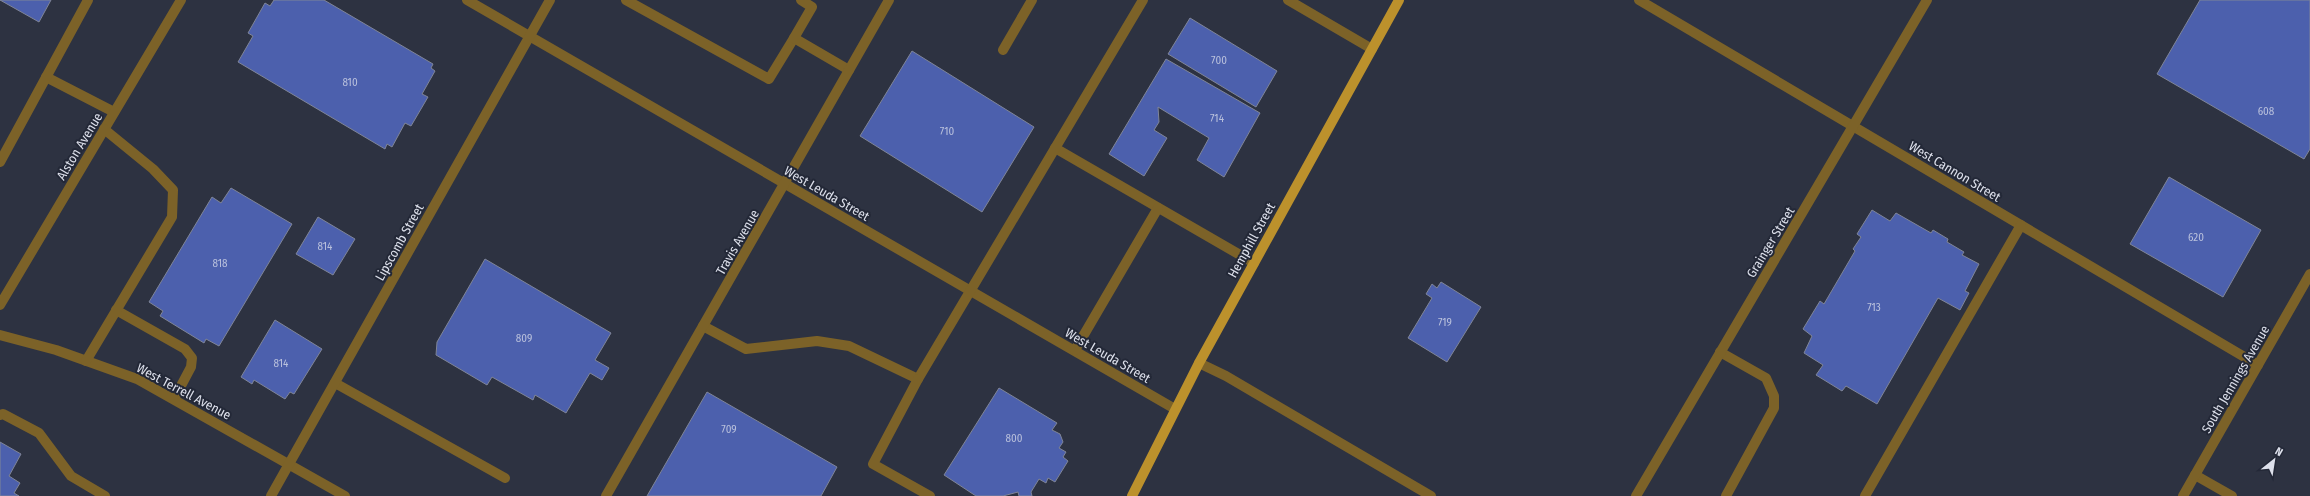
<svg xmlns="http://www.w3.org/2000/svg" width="2310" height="496" font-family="'Fira Sans Condensed',sans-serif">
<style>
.building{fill:#4c60ad;stroke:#7f8598}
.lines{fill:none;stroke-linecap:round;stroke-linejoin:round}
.minor{stroke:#7c6228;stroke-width:10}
.major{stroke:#bc912c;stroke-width:10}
.labels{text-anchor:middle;stroke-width:4;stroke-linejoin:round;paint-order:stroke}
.number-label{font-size:11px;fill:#b9c0dc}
.street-label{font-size:13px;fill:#dde0eb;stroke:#232837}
</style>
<rect width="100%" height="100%" fill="#2d3241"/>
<g class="building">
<path d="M0 0H51L39 22Z"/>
<path d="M274 0H324L433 64 431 68 435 71 422 94 428 97 411 126 405 123 392 147 387 144 385 149 238 62 253 36 248 33 265 3 270 6Z"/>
<path d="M2200 0H2310V149L2304 159 2157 74Z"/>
<path d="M1190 18 1277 71 1256 107 1168 54Z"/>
<path d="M912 51 1034 127 982 212 860 136Z"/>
<path d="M1166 59 1260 113 1224 177 1197 160 1209 138 1158 107 1159 122 1154 130 1167 138 1144 176 1109 154Z"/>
<path d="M2169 177 2261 230 2223 297 2130 244Z"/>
<path d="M231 188 292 224 219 346 206 339 204 343 160 316 163 311 149 302 212 197 221 203Z"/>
<path d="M1872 210 1890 221 1896 213 1931 233 1933 230 1948 239 1947 242 1964 252 1962 255 1979 264 1965 291 1969 293 1960 310 1938 298 1877 404 1846 386 1842 391 1816 375 1823 365 1804 353 1812 336 1803 329 1820 301 1824 304 1855 251 1853 249 1861 237 1857 234Z"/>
<path d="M318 217 355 239 333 275 296 254Z"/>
<path d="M485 259 611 333 595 360 609 368 602 380 590 373 566 413 535 395 533 400 492 377 487 385 436 355 437 342Z"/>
<path d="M1441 282 1481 307 1447 362 1408 338 1432 298 1426 294 1432 284 1437 288Z"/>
<path d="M275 320 322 349 294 394 290 392 285 399 254 380 252 384 241 377Z"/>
<path d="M999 388 1057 423 1052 430 1060 434 1063 442 1059 448 1066 452 1063 457 1068 461 1055 482 1048 478 1046 483 1039 479 1031 492 1032 496H1019L1018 492 1003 496H976L944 475Z"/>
<path d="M707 392 837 467 821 496H647Z"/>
<path d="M0 442 21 454 9 476 20 483 14 493 19 496H0Z"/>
</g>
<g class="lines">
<g class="minor">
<path d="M467 0 1175 409"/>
<path d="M626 0 769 79 794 38"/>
<path d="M801 0 812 7 794 38 849 70"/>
<path d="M1288 0 1372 49"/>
<path d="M1639 0 2258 365"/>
<path d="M1003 50 1032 0"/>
<path d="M46 77 114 112"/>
<path d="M1055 148 1254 263"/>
<path d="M0 162 88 0"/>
<path d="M0 305 181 0"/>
<path d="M116 310 185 349 192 358 191 367 174 399"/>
<path d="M703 326 746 349 817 341 849 346 918 379 1143 0"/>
<path d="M0 335 56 350 137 379 345 496"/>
<path d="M1075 350 1158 208"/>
<path d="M1720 352 1766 378 1774 396V408L1726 496"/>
<path d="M86 361 172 217 173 190 153 169 104 129"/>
<path d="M1199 363 1226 376 1431 496"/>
<path d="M918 379 873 464 930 496"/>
<path d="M335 383 505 478"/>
<path d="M0 415 3 414 39 433 71 476 105 496"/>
<path d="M2195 475 2232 496"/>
<path d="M271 496 550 0"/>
<path d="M606 496 889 0"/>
<path d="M1636 496 1927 0"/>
<path d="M1865 496 2021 225"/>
<path d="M2183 496 2310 274"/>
</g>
<path class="major" d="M1132 496 1199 363 1399 0"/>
</g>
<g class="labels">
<g class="number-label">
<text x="1219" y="64">700</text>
<text x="350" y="86">810</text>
<text x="2266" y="115">608</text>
<text x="1217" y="122">714</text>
<text x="947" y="135">710</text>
<text x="2196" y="241">620</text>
<text x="325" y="250">814</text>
<text x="220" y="267">818</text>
<text x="1874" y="311">713</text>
<text x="1445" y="326">719</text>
<text x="524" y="342">809</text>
<text x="281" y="367">814</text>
<text x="729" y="433">709</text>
<text x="1014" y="442">800</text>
</g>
<g class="street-label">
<text transform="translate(79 146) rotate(-59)" y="5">Alston Avenue</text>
<text transform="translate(1955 171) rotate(31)" y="5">West Cannon Street</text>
<text transform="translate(827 193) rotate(30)" y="5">West Leuda Street</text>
<text transform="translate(1251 240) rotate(-61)" y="5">Hemphill Street</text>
<text transform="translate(399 242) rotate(-61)" y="5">Lipscomb Street</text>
<text transform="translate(737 242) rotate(-60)" y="5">Travis Avenue</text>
<text transform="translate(1770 242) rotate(-59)" y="5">Grainger Street</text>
<text transform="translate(1108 355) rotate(30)" y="5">West Leuda Street</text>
<text transform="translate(2235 379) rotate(-60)" y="5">South Jennings Avenue</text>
<text transform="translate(184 391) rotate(28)" y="5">West Terrell Avenue</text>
</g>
</g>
<g transform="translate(2274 460) rotate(30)" stroke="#232837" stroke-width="3" paint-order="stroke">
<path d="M0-3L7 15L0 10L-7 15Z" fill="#dde0eb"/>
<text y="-6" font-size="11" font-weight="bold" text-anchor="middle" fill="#dde0eb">N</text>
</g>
</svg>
